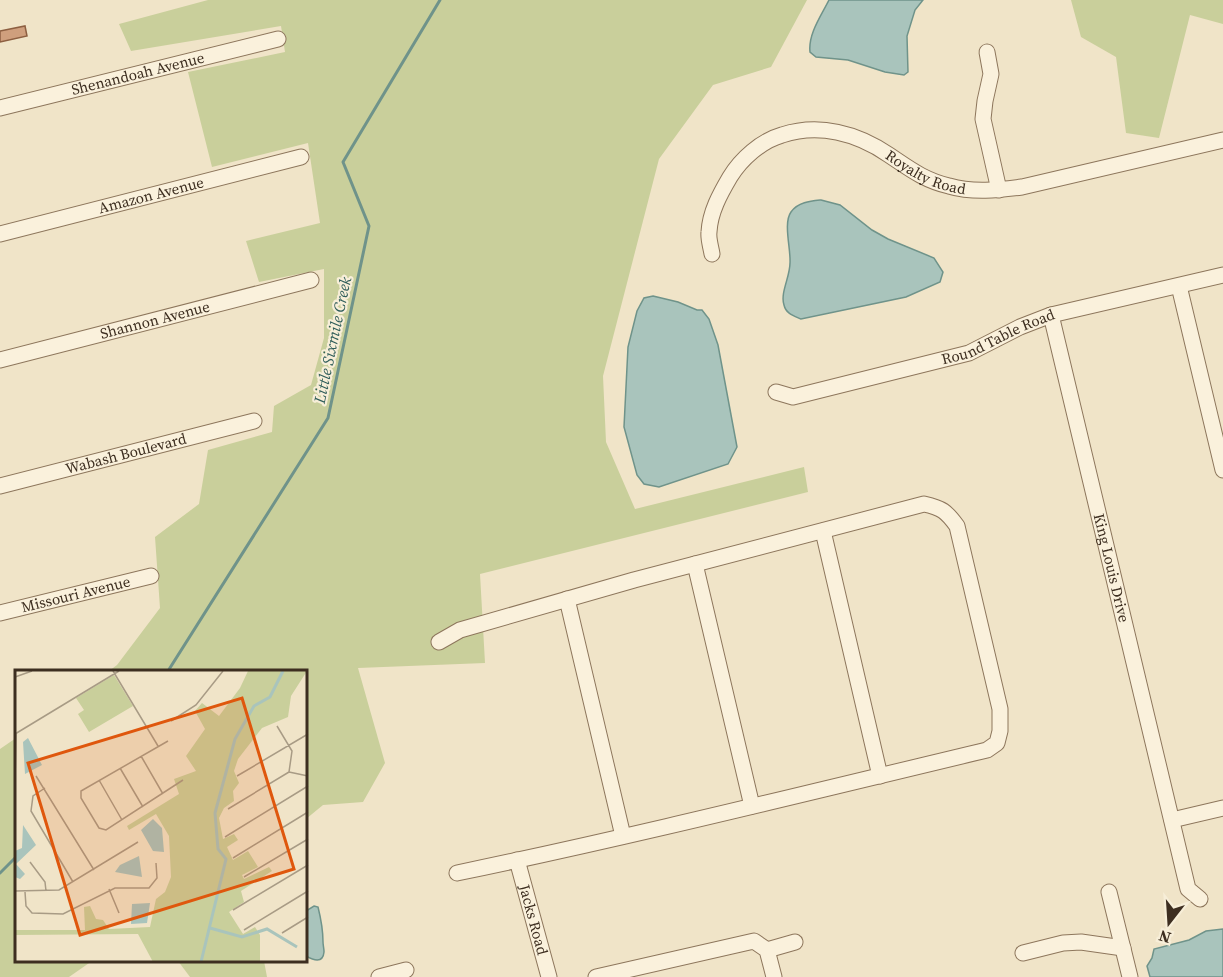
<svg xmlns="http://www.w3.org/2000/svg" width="1223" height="977" font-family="'Source Serif 4',serif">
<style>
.green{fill:#c9cf9b}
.water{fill:#a9c4bc;stroke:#6f938a;stroke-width:1.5}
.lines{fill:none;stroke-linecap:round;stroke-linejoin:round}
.stream{stroke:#6f938a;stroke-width:3}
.building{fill:#cf9f7d;stroke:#8d5f41;stroke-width:1.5}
.minor-casing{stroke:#8d765c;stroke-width:17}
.minor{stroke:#faf1dc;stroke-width:15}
.labels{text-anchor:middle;stroke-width:4.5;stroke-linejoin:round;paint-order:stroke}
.street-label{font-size:15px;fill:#3d2e20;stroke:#f7eed8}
.water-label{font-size:16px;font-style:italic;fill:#2f5d5a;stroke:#f7eed8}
.inset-river{fill:none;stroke:#a9c4bc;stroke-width:3}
.inset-road{fill:none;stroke:#a89b85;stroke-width:1.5}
.view{fill:#df570d;fill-opacity:0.15;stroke:#df570d;stroke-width:3}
.inset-edge{fill:none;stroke:#3d2e20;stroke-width:3}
</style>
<rect width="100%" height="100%" fill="#f0e4c8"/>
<g class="green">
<path d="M208 0H807L771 67 713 85 659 159 603 376 606 442 635 509 804 467 808 492 480 574 485 663 358 668 385 763 363 802 323 805 306 819V671H109L117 665 160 608 155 537 199 504 208 450 272 432 274 406 311 385 324 338V269L259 282 246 241 320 223 308 143 212 167 188 72 285 52 281 26 131 51 119 24Z"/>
<path d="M1071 0H1223V24L1190 15 1159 138 1126 133 1116 57 1081 37Z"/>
<path d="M16 738V960L92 961 69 977H0V749Z"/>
<path d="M178 961H264L267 977H190Z"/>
</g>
<g class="water">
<path d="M829 0H923L915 10 907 36 908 72 904 75 885 72 848 60 816 57 810 52C808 34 821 16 829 0Z"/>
<path d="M821 200 840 205 872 230 888 239 934 258 943 272 940 282 906 297 801 319C794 316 786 314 784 305 780 293 790 277 790 263 791 249 783 223 791 212 798 202 811 201 821 200Z"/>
<path d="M653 296 678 302 697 310H702L709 319 718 345 737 447 728 464 659 487 644 484 637 475 624 427 628 347 637 311 644 298Z"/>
<path d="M314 906 318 907C321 919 323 930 323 942 323 945 324 948 324 952 323 964 313 960 306 956V911Z"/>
<path d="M1223 929V977H1150L1147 966 1152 958 1154 949 1189 940 1206 931Z"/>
</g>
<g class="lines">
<g class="stream">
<path d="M168 671 328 418 369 226 343 162 440 0"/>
<path d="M0 873 16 857"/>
</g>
</g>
<path class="building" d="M25 26 27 36 0 42V31Z"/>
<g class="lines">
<defs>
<g id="minor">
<path d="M987 52 991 74 985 101 983 119 999 190"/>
<path id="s1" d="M0 108 278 39"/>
<path id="s2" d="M0 234 301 157"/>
<path id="s3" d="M712 254C711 247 708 239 709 232 710 212 720 194 730 177 741 159 761 141 782 135 819 123 857 133 889 155 910 169 924 180 949 186 973 193 998 190 1022 187L1223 140"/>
<path d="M1179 286 1223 470"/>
<path id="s4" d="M1051 315 1188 889 1200 899"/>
<path id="s5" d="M0 360 311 280"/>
<path id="s6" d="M776 392 793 397 969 353 1020 327 1051 315 1223 275"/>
<path id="s7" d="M0 486 254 421"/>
<path d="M823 531 880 776"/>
<path d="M695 564 752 806"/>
<path d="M567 599 623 836"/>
<path id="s8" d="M0 613 151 576"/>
<path d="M439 642 460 630 634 580 924 504C942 508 946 511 957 526L1000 709V731L997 743 987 750C811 792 635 836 457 873"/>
<path d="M1172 820 1223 808"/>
<path id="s9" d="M517 860 549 977"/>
<path d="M1109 892 1130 977"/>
<path d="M767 950 795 942"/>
<path d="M1023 953 1063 943 1081 942 1123 948"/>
<path d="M379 977 406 970"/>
<path d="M596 977 754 941 767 950 774 977"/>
</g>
</defs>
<use href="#minor" class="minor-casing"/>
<use href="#minor" class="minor"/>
</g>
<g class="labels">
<g class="street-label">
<text dy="5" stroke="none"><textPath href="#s1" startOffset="142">Shenandoah Avenue</textPath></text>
<text dy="5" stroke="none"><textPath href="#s3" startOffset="304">Royalty Road</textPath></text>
<text dy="5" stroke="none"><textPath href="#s2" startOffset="156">Amazon Avenue</textPath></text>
<text dy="5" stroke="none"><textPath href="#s5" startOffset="160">Shannon Avenue</textPath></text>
<text dy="5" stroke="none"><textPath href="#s6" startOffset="232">Round Table Road</textPath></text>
<text dy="5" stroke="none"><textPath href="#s7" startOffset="130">Wabash Boulevard</textPath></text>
<text dy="5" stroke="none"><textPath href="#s4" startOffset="260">King Louis Drive</textPath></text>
<text dy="5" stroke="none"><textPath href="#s8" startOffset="78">Missouri Avenue</textPath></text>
<text dy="5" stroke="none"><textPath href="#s9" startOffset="62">Jacks Road</textPath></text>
</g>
<g class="water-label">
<text transform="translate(332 340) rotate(-78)" y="6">Little Sixmile Creek</text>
</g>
</g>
<g transform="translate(15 670)">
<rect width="292" height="292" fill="#f0e4c8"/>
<path d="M233 1H292L276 26 273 47 247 58 223 89 219 101 224 113 218 121 219 131 209 138 204 148 208 169 219 164 223 170 212 177 218 190 233 181 243 197 227 205 229 209 254 197 257 201 226 221 229 232 214 242 228 264 240 257 245 265V292H138L123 264 0 265V260H70L69 237 75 236 81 249 88 250 94 259 135 257 141 229 150 222 156 207 154 166 141 144 114 160 112 156 164 124 159 109 181 101 171 86 190 59 180 41 187 33 204 46 225 18ZM99 5 118 36 74 62 63 44 69 40 61 28Z" fill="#c9cf9b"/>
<path d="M13 68 27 95 10 104 8 72ZM138 149 147 158 149 182 138 181 126 160ZM8 155 21 175 1 194 10 204 5 209 0 207V181L7 178ZM124 186 127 207 100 202 105 195ZM135 233 132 253 116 254 117 234Z" fill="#a9c4bc"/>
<path class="inset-river" d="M195 258 227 267 252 259 282 277M186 292 211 189 203 179 200 143 220 69 239 36 255 27 268 1"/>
<path class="inset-road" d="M98 1 143 76M0 7 17 1M156 51 181 35 208 1M262 56 277 81 274 102M0 64 104 1M153 71 66 121V128L84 158 91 160 168 110M126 86 148 124M105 98 128 137M274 102 293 106M21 106 79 200M222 106 293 64M84 110 107 150M0 113 1 63M30 118 18 126 16 141 58 212M213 139 274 102M210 167 293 116M218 188 293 142M15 192 30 212 31 221M229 207 293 169M94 219 104 243M0 221 44 220 123 172M10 222 11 236 17 243 48 244 100 218H134L142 208 141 193M218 240 293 195M229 260 293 221M267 263 293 247"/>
<path class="view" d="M227 28 279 199 65 265 13 93Z"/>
<rect width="292" height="292" class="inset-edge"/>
</g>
<g transform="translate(1169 923) rotate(197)" stroke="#f7eed8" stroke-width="4.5" paint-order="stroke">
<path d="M0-4.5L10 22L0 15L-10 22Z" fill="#3d2e20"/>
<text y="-9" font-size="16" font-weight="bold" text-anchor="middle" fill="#3d2e20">N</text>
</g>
</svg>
